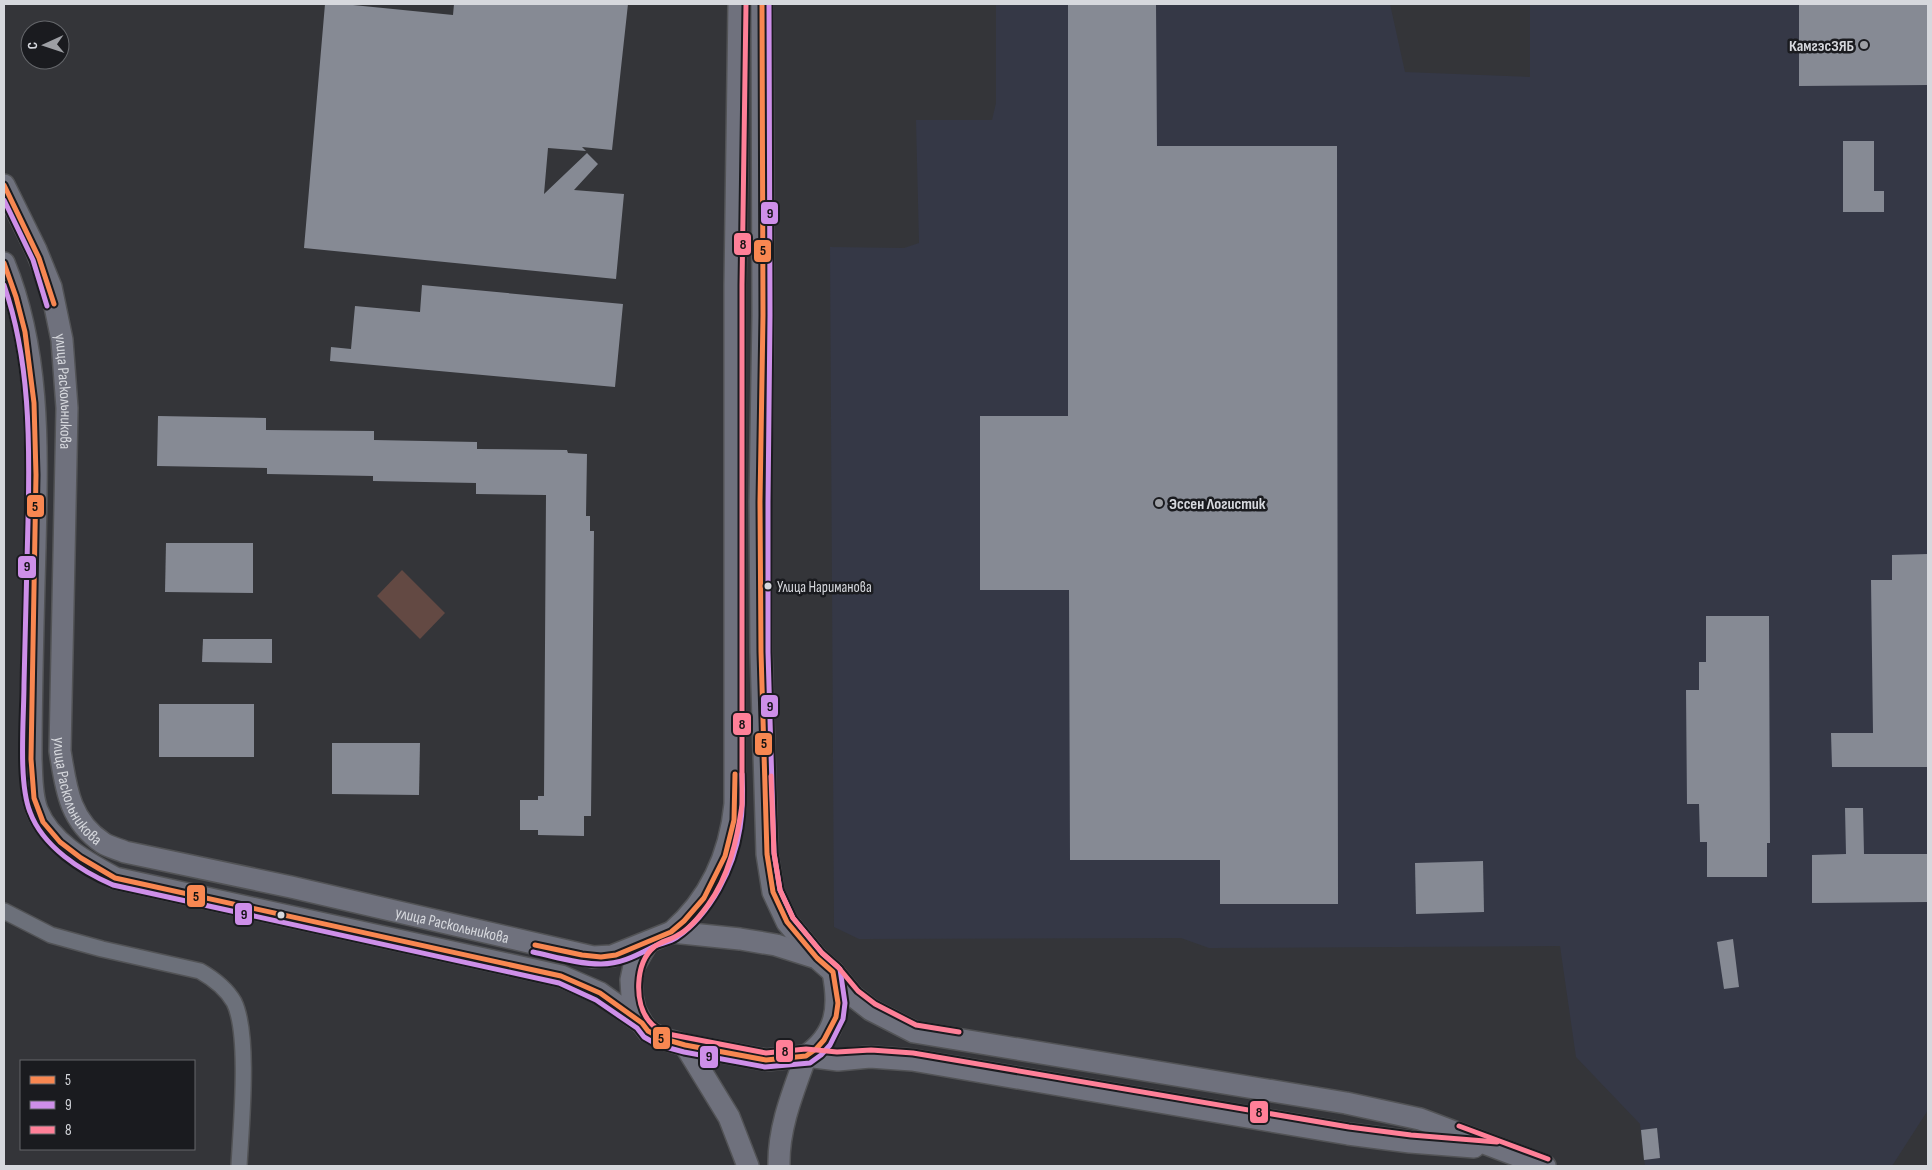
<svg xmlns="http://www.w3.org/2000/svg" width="1932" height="1170" font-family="'Sofia Sans Condensed',sans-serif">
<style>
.built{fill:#353846}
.grass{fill:#634943}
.building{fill:#868a94}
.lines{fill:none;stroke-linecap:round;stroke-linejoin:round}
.street-casing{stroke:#525356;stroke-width:18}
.secondary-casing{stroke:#525356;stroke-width:24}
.street{stroke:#6c707a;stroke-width:15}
.secondary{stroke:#6f717d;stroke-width:21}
.bus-1-casing{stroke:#1a1b1f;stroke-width:9}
.bus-2-casing{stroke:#1a1b1f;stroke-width:9}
.bus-3-casing{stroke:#1a1b1f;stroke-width:9}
.bus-1{stroke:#f88751;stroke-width:5}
.bus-2{stroke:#ce8fe9;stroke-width:5}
.bus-3{stroke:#ff8098;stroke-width:5}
.poi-dot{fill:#9d9fa4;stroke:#1a1b1f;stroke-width:2}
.bus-dot{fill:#d6d8dd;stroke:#1a1b1f;stroke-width:2}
.labels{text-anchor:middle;stroke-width:5;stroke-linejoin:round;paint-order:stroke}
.bus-label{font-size:15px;fill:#d6d8dd;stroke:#1a1b1f;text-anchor:start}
.poi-label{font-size:16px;font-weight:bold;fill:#d6d8dd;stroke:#1a1b1f;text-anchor:end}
.street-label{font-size:16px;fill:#d6d8dd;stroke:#1a1b1f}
.line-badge{stroke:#1a1b1f;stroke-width:2}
.pale-badge-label{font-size:14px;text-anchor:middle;font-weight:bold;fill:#111}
</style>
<rect width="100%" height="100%" fill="#343539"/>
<path class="built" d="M996 4H1390L1405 72 1530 77V4H1928V1110L1892 1166H1645L1640 1124 1576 1057 1560 946 1209 948 1181 938 859 939 834 927 830 247 904 248 919 243 916 120H992L996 103Z"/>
<path class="grass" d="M402 570 445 613 420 639 377 596Z"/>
<g class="building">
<path d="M325 4H343L453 15 454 4H628L612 150 582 147 586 151 548 148 544 194 587 153 598 164 574 190 624 194 616 279 304 248Z"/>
<path d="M1068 4H1156L1157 146H1337L1338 904H1220V860H1070L1069 590H980V416H1068Z"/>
<path d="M1799 4H1928V85L1799 86Z"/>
<path d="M1843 141H1874V191H1884V212H1843Z"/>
<path d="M422 285 623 304 615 387 330 361 331 347 351 349 355 306 420 312Z"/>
<path d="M158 416 266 418V430L374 431V440L477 442V449L567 450 568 453 587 454 586 516H590V531H594L591 816H584V836L538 835V830H520V800H538V796H544L546 495 476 494V483L373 481V476L267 474V468L157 466Z"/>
<path d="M166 543H253V593L165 592Z"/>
<path d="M1928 554V767H1832L1831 733H1873L1871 580H1892V555Z"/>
<path d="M1706 616H1769L1770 843H1767V877H1707V842H1700L1699 804H1687L1686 690H1699V662H1706Z"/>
<path d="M203 639H272V663L202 662Z"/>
<rect x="159" y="704" width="95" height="53"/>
<path d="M332 743H420L419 795 332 794Z"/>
<path d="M1845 808H1863L1864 854H1928V902L1812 903V855L1846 854Z"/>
<path d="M1483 861 1484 912 1416 914 1415 863Z"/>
<path d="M1733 939 1739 987 1724 989 1717 942Z"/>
<path d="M1657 1128 1660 1158 1644 1160 1641 1130Z"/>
</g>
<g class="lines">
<defs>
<path id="street" d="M4 911 51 935 102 949 200 971C214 979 226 988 234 1002 250 1034 241 1127 239 1166"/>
<g id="secondary">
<path d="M762 4 763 315 760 502 761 652 767 854 773 892 787 922 817 958"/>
<path id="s1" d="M4 185 36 250 51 287 62 340 67 408 60 751C66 788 69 820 103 843 109 847 118 849 125 852L291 887 593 957 612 956 672 932 740 939 776 945 817 958 833 972 853 996 871 1010 914 1032 1346 1103 1420 1119 1545 1166"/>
<path d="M4 263C41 353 37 452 35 547 33 618 31 689 31 759 32 776 31 794 37 810 50 843 86 862 115 878L561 976 600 993 642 1023"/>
<path d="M672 932C711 898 730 855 735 804V285L739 4"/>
<path d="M648 942 634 966 631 980 632 996 635 1010 642 1023 648 1031 661 1038 685 1045 766 1060 806 1056 838 1060 870 1057 912 1060 1348 1134 1410 1142 1474 1147"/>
<path d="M685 1045 729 1117 748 1166"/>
<path d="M806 1056C837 1034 840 1008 833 972"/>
<path d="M779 1166C778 1128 793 1092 806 1056"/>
</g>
</defs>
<use href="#street" class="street-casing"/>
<use href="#secondary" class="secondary-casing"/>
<use href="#street" class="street"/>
<use href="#secondary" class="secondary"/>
<defs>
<g id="bus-1">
<path d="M4 185 39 258 54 304"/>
<path d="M4 263 16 297 25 332 34 403 36 475 31 759 34 798 43 822 60 842 81 858 115 878 561 976 600 993 642 1023 648 1031 661 1038 685 1045 766 1060 806 1056 816 1049 824 1040 836 1017 838 1003 833 972 817 958 787 922 773 892 767 854 761 652 760 502 763 315 762 4"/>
<path d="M535 945 582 955 601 957 616 955 671 932 684 921 704 898 725 856 734 820 735 774"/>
</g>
<g id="bus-2">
<path d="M4 200 33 260 47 306"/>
<path d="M4 285C30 360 30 442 28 521 27 575 25 630 24 684 24 718 18 782 30 812 43 847 81 871 113 885L559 983 596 1000 637 1028 644 1037 658 1045 684 1052 765 1067 810 1063 821 1055 830 1045 843 1019 845 1003 840 969 822 953 793 918 780 890 774 853 768 652V502L770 315 769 4"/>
<path d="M533 952C556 957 578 964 601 964 622 964 637 955 655 946 662 943 670 942 676 938 711 914 734 868 740 828 743 810 743 792 742 774"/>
</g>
<g id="bus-3">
<path d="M746 4 742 285V805C737 840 729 876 708 905 700 916 690 929 678 935 671 940 661 941 654 947 635 963 634 1003 649 1021 654 1028 661 1031 668 1034L766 1053 806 1049 837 1052 871 1050 913 1053 1349 1127 1411 1135 1497 1142"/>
<path d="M771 776 774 853 780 890 793 918 822 953 838 967 858 991 875 1004 916 1025 959 1032"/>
<path d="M1459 1126 1548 1159"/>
</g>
</defs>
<use href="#bus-1" class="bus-1-casing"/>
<use href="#bus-2" class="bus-2-casing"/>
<use href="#bus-3" class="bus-3-casing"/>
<use href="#bus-1" class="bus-1"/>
<use href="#bus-2" class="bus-2"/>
<use href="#bus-3" class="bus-3"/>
</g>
<g class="poi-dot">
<circle cx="1864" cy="45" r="5"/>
<circle cx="1159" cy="503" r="5"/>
</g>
<g class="bus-dot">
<circle cx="768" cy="586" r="4.5"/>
<circle cx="281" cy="915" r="4.5"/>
</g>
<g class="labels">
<g class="bus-label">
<text x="777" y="592">Улица Нариманова</text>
</g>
<g class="poi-label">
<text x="1854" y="51">КамгэсЗЯБ</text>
<text x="1169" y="509" text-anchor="start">Эссен Логистик</text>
</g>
<g class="street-label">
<text dy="6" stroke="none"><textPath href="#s1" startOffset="218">улица Раскольникова</textPath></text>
<text dy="6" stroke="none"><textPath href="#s1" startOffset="622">улица Раскольникова</textPath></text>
<text dy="6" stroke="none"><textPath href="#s1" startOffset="1042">улица Раскольникова</textPath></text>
</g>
</g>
<g class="line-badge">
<rect x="760" y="201" width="19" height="24" rx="5" fill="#ce8fe9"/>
<rect x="733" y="232" width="19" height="24" rx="5" fill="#ff8098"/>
<rect x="753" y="239" width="19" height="24" rx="5" fill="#f88751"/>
<rect x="26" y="494" width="19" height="24" rx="5" fill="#f88751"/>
<rect x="17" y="555" width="20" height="24" rx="5" fill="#ce8fe9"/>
<rect x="760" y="694" width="19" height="24" rx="5" fill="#ce8fe9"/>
<rect x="732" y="712" width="20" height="24" rx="5" fill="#ff8098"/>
<rect x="754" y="732" width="19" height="24" rx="5" fill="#f88751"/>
<rect x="186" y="884" width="20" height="24" rx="5" fill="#f88751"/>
<rect x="234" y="902" width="19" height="24" rx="5" fill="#ce8fe9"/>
<rect x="652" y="1026" width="19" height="24" rx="5" fill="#f88751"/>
<rect x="775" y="1039" width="19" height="24" rx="5" fill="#ff8098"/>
<rect x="699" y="1045" width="20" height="24" rx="5" fill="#ce8fe9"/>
<rect x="1249" y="1100" width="20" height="24" rx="5" fill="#ff8098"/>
</g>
<g class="pale-badge-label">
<text x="770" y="218">9</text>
<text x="743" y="249">8</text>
<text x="763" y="255">5</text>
<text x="35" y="511">5</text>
<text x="27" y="571">9</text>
<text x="770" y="711">9</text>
<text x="742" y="729">8</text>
<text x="764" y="748">5</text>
<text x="196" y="901">5</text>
<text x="244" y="919">9</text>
<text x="661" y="1043">5</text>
<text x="785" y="1056">8</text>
<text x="709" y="1061">9</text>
<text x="1259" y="1117">8</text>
</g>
<rect width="1932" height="1170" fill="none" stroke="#d6d8dd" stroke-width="10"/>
<rect x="20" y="1060" width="175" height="90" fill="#1a1b1f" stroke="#65676b"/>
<rect x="30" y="1076" width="25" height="8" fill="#f88751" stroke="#65676b"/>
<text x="65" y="1085" font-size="15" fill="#d6d8dd">5</text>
<rect x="30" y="1101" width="25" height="8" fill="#ce8fe9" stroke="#65676b"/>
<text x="65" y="1110" font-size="15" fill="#d6d8dd">9</text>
<rect x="30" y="1126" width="25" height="8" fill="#ff8098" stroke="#65676b"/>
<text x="65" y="1135" font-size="15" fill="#d6d8dd">8</text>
<g transform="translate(45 45) rotate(267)"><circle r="24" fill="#1a1b1f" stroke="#65676b"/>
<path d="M0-4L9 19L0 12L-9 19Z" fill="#9d9fa4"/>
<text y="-8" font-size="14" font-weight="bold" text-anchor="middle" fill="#d6d8dd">С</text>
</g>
</svg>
